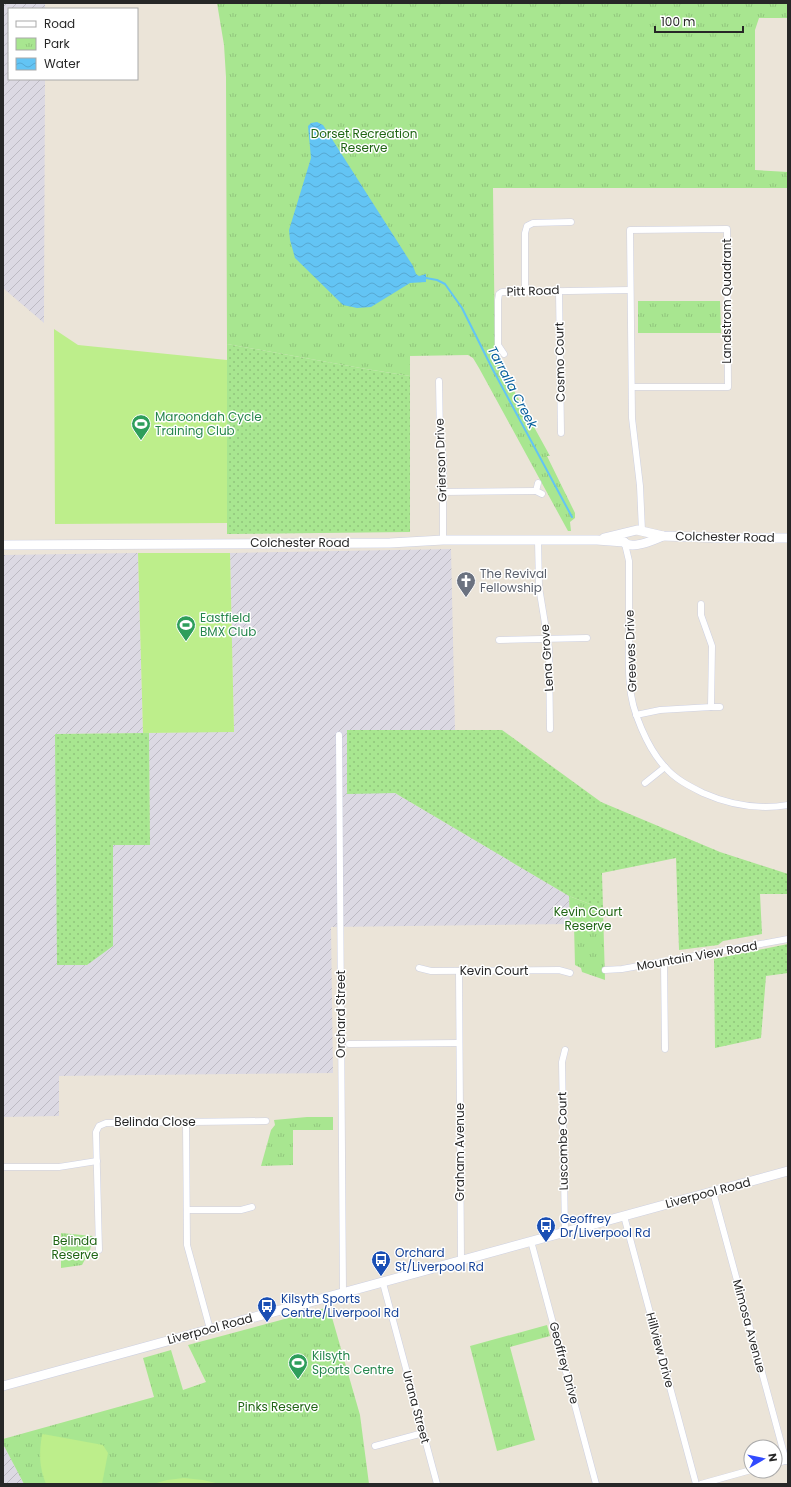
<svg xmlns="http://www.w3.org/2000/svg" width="791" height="1487" font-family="Poppins,sans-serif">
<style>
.industrial{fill:url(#industrial-furrows)}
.grass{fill:url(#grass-dots)}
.park{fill:url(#park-tufts)}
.pitch{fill:#bdee8b}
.water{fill:url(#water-waves)}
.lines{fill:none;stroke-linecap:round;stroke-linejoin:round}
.stream{stroke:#63c4f4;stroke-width:2}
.minor-casing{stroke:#cdd0e2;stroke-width:7}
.secondary-casing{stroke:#cdd0e2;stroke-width:10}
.minor{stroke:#fff;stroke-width:6}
.secondary{stroke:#fff;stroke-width:9}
.labels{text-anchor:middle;stroke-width:3;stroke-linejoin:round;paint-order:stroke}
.park-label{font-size:12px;fill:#216615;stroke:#fff}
.street-label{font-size:12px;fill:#272727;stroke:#fff}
.leisure-label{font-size:12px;fill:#27864d;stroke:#fff;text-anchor:start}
.worship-label{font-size:12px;fill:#5b616d;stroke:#fff;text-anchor:start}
.transit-label{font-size:12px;fill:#164399;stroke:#fff;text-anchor:start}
.water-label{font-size:13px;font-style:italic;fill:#065f9d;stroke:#fff}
</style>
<defs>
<pattern id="industrial-furrows" width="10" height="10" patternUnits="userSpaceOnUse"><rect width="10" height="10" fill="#dcd9e3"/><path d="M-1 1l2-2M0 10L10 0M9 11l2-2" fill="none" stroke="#bdbac3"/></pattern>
<pattern id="grass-dots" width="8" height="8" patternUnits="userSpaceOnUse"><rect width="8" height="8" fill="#a8e690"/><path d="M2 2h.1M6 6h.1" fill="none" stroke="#91c57c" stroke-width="1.8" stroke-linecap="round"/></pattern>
<pattern id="park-tufts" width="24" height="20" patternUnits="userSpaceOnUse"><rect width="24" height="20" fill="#a8e690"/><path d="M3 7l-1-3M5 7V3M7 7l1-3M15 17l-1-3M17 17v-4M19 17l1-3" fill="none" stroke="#91c57c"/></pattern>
<pattern id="water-waves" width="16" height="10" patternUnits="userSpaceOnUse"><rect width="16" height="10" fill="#63c4f4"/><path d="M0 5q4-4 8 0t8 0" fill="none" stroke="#56a8d1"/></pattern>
</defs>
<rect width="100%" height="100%" fill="#ebe4d8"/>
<g class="industrial">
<path d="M3 3H45V9H9V79H45L44 323 3 288Z"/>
<path d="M451 549 455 731 347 730V793H395L569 896 570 924 331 927 333 1073 59 1076V1116L3 1117V555L138 553 143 733 55 734 113 946V845H150L149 733 234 731 230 553Z"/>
<path d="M3 1444 24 1484H3Z"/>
</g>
<g class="grass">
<path d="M227 344 366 369 410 376V532L227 534Z"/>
<path d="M347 730H502L601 802 720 852 788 874V894H760L762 934 723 941 718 945 679 950 676 858 602 873 603 909 569 896 395 793 347 794Z"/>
<path d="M149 733 150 845H113V946L87 965H57L55 734Z"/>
<path d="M788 944V973L766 976 761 1038 715 1048 714 959Z"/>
</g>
<g class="park">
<path d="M217 3H788V18H759L755 30V170L788 172V188H493L495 356 550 456H547L575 513V518L570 522 571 531H568L479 368 473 358 468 355 410 356V376L366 369 227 344 226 77 224 45Z"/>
<path d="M638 301H720L721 333H638Z"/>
<path d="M569 896 603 909 605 980 582 972 581 968 575 965 574 925 570 924Z"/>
<path d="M307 1117H333V1130H293V1165L261 1166 271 1130 275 1125 274 1120Z"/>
<path d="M61 1233 93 1236 90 1250 82 1265 61 1268Z"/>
<path d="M329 1307 360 1415 369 1484H24L3 1444V1439L154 1397 143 1358 171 1350 183 1390 206 1382 188 1345Z"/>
<path d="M547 1325 550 1336 510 1347 535 1440 497 1451 470 1346Z"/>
</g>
<g class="pitch">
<path d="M54 329 78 345 227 360V523L55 524Z"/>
<path d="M138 553H230L234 732 143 733Z"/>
<path d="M43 1434 103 1445 108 1453 102 1484H46C39 1467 39 1453 42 1435Z"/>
<path d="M184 1478 203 1480 220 1484H153L167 1480Z"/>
</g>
<path class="water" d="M317 122 323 125 413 266 416 274 419 276 426 274V282L410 283 371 307 357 308 343 305 295 258 290 240 289 230 311 158 308 126 311 123Z"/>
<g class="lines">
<path class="stream" d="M426 278 437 280 445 284 462 308 493 370 572 517"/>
<defs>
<g id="minor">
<path d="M525 290V233L527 226 533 223 571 222"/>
<path d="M559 291 561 433"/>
<path d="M504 354 498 345V300L499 294 502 292 630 290"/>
<path d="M439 381 440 437 443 456V540"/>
<path d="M632 387H728L727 229 630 230 632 418 640 486 642 531"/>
<path d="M538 483 536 491 542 494"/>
<path d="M443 492 536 491"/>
<path d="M538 540 539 587 549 648 550 729"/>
<path d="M625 544 629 561C629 586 629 611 629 637 629 653 628 669 630 685 631 710 648 749 665 767 675 779 689 786 703 793 730 805 758 810 788 805"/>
<path d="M499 640 587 638"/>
<path d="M711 707H720"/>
<path d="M636 715 660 710 711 707 712 646 701 615V604"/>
<path d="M339 735 343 1293"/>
<path d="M645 783 665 767"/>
<path d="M664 962 665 1049"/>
<path d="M419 968 431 971 559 970 570 973"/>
<path d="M605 970 622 969 788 939"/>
<path d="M459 971 461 1261"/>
<path d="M349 1044 459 1043"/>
<path d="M186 1122 187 1245 210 1329"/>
<path d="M3 1167H59L97 1161"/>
<path d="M713 1192 786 1461"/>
<path d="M187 1210H241L252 1207"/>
<path d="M624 1216 696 1484"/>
<path d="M565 1232 562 1062 565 1050"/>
<path d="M531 1241 596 1484"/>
<path d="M99 1250 96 1132 99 1126 106 1123 266 1121"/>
<path d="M383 1283 437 1484"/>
<path d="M375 1446 423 1433"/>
<path d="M775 1464 788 1460"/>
<path d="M701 1484 751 1470"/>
</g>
<g id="secondary">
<path d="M604 538 637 530 663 536 724 538H788"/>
<path d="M624 542C631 550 654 540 663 536"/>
<path d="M3 545 390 543 443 540H597L624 542"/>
<path d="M3 1386 788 1171"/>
</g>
</defs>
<use href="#minor" class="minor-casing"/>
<use href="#secondary" class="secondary-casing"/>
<use href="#minor" class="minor"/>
<use href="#secondary" class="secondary"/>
</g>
<defs>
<symbol id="stadium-pin" viewBox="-11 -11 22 30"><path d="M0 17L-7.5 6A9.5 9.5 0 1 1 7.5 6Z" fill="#2e9e5b" stroke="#fff"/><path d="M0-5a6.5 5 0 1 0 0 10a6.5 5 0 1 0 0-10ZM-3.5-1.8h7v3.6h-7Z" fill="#fff"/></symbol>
<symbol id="church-pin" viewBox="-11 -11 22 30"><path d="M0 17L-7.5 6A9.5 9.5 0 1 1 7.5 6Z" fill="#6b7280" stroke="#fff"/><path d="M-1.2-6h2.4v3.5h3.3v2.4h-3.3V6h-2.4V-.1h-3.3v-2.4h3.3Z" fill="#fff"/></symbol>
<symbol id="bus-pin" viewBox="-11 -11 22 30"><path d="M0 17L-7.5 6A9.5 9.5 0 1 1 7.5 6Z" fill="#1a4fb4" stroke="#fff"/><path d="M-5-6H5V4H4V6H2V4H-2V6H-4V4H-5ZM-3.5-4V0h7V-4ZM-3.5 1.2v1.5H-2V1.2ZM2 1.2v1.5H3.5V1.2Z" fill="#fff"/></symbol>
</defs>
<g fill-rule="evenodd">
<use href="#stadium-pin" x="130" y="413" width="22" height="30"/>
<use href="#church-pin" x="455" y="570" width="22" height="30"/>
<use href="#stadium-pin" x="175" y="614" width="22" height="30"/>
<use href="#bus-pin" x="535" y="1215" width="22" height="30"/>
<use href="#bus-pin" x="370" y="1249" width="22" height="30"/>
<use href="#bus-pin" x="256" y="1295" width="22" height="30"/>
<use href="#stadium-pin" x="287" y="1352" width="22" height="30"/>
</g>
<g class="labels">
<g class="park-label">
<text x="364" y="138">Dorset Recreation<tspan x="364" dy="14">Reserve</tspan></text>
<text x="588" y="916">Kevin Court<tspan x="588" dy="14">Reserve</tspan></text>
<text x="75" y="1245">Belinda<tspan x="75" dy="14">Reserve</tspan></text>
<text x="278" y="1411">Pinks Reserve</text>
</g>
<g class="street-label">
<text transform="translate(533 291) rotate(-2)" y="4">Pitt Road</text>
<text transform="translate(727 301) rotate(-90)" y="4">Landstrom Quadrant</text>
<text transform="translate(560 362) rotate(-91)" y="4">Cosmo Court</text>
<text transform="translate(441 460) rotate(-92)" y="4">Grierson Drive</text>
<text transform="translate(725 537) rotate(1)" y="4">Colchester Road</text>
<text x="300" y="547">Colchester Road</text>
<text transform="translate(631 651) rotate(-92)" y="4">Greeves Drive</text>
<text transform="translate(547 658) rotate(-94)" y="4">Lena Grove</text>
<text transform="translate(697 956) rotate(-10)" y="4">Mountain View Road</text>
<text x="494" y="975">Kevin Court</text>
<text transform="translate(341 1014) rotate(-90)" y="4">Orchard Street</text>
<text x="155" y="1126">Belinda Close</text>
<text transform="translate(563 1141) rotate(-91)" y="4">Luscombe Court</text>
<text transform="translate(460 1152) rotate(-90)" y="4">Graham Avenue</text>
<text transform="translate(708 1193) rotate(-15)" y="4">Liverpool Road</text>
<text transform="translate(749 1326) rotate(75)" y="4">Mimosa Avenue</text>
<text transform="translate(210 1329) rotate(-15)" y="4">Liverpool Road</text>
<text transform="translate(660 1350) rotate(75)" y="4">Hillview Drive</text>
<text transform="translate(564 1363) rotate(75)" y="4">Geoffrey Drive</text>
<text transform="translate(416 1407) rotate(75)" y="4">Urana Street</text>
</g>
<g class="leisure-label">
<text x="155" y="421">Maroondah Cycle<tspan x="155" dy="14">Training Club</tspan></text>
<text x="200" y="622">Eastfield<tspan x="200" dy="14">BMX Club</tspan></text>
<text x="312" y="1360">Kilsyth<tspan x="312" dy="14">Sports Centre</tspan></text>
</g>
<g class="worship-label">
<text x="480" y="578">The Revival<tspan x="480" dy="14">Fellowship</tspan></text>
</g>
<g class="transit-label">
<text x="560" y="1223">Geoffrey<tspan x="560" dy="14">Dr/Liverpool Rd</tspan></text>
<text x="395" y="1257">Orchard<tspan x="395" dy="14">St/Liverpool Rd</tspan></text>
<text x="281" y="1303">Kilsyth Sports<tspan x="281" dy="14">Centre/Liverpool Rd</tspan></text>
</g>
<g class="water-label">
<text transform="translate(513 387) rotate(62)" y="5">Tarralla Creek</text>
</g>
</g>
<rect width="791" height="1487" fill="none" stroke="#272727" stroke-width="8"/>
<rect x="8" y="8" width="130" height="72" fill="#ffffff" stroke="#a9a9a9"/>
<rect x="16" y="21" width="20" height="6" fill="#ffffff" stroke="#a9a9a9"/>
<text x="44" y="28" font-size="12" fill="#272727">Road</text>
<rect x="16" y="38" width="20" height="12" fill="url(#park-tufts)" stroke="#a9a9a9"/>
<text x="44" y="48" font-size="12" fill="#272727">Park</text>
<rect x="16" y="58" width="20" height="12" fill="url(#water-waves)" stroke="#a9a9a9"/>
<text x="44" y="68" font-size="12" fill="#272727">Water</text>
<g transform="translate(763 1459) rotate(81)"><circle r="19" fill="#ffffff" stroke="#a9a9a9"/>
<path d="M0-3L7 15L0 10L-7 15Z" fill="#314aff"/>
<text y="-6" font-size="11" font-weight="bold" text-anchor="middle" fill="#272727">N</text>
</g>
<path d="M655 26v6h88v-6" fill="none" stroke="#272727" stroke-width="2"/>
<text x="661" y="26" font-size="12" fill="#272727" stroke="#ffffff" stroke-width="3" paint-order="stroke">100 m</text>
</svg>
